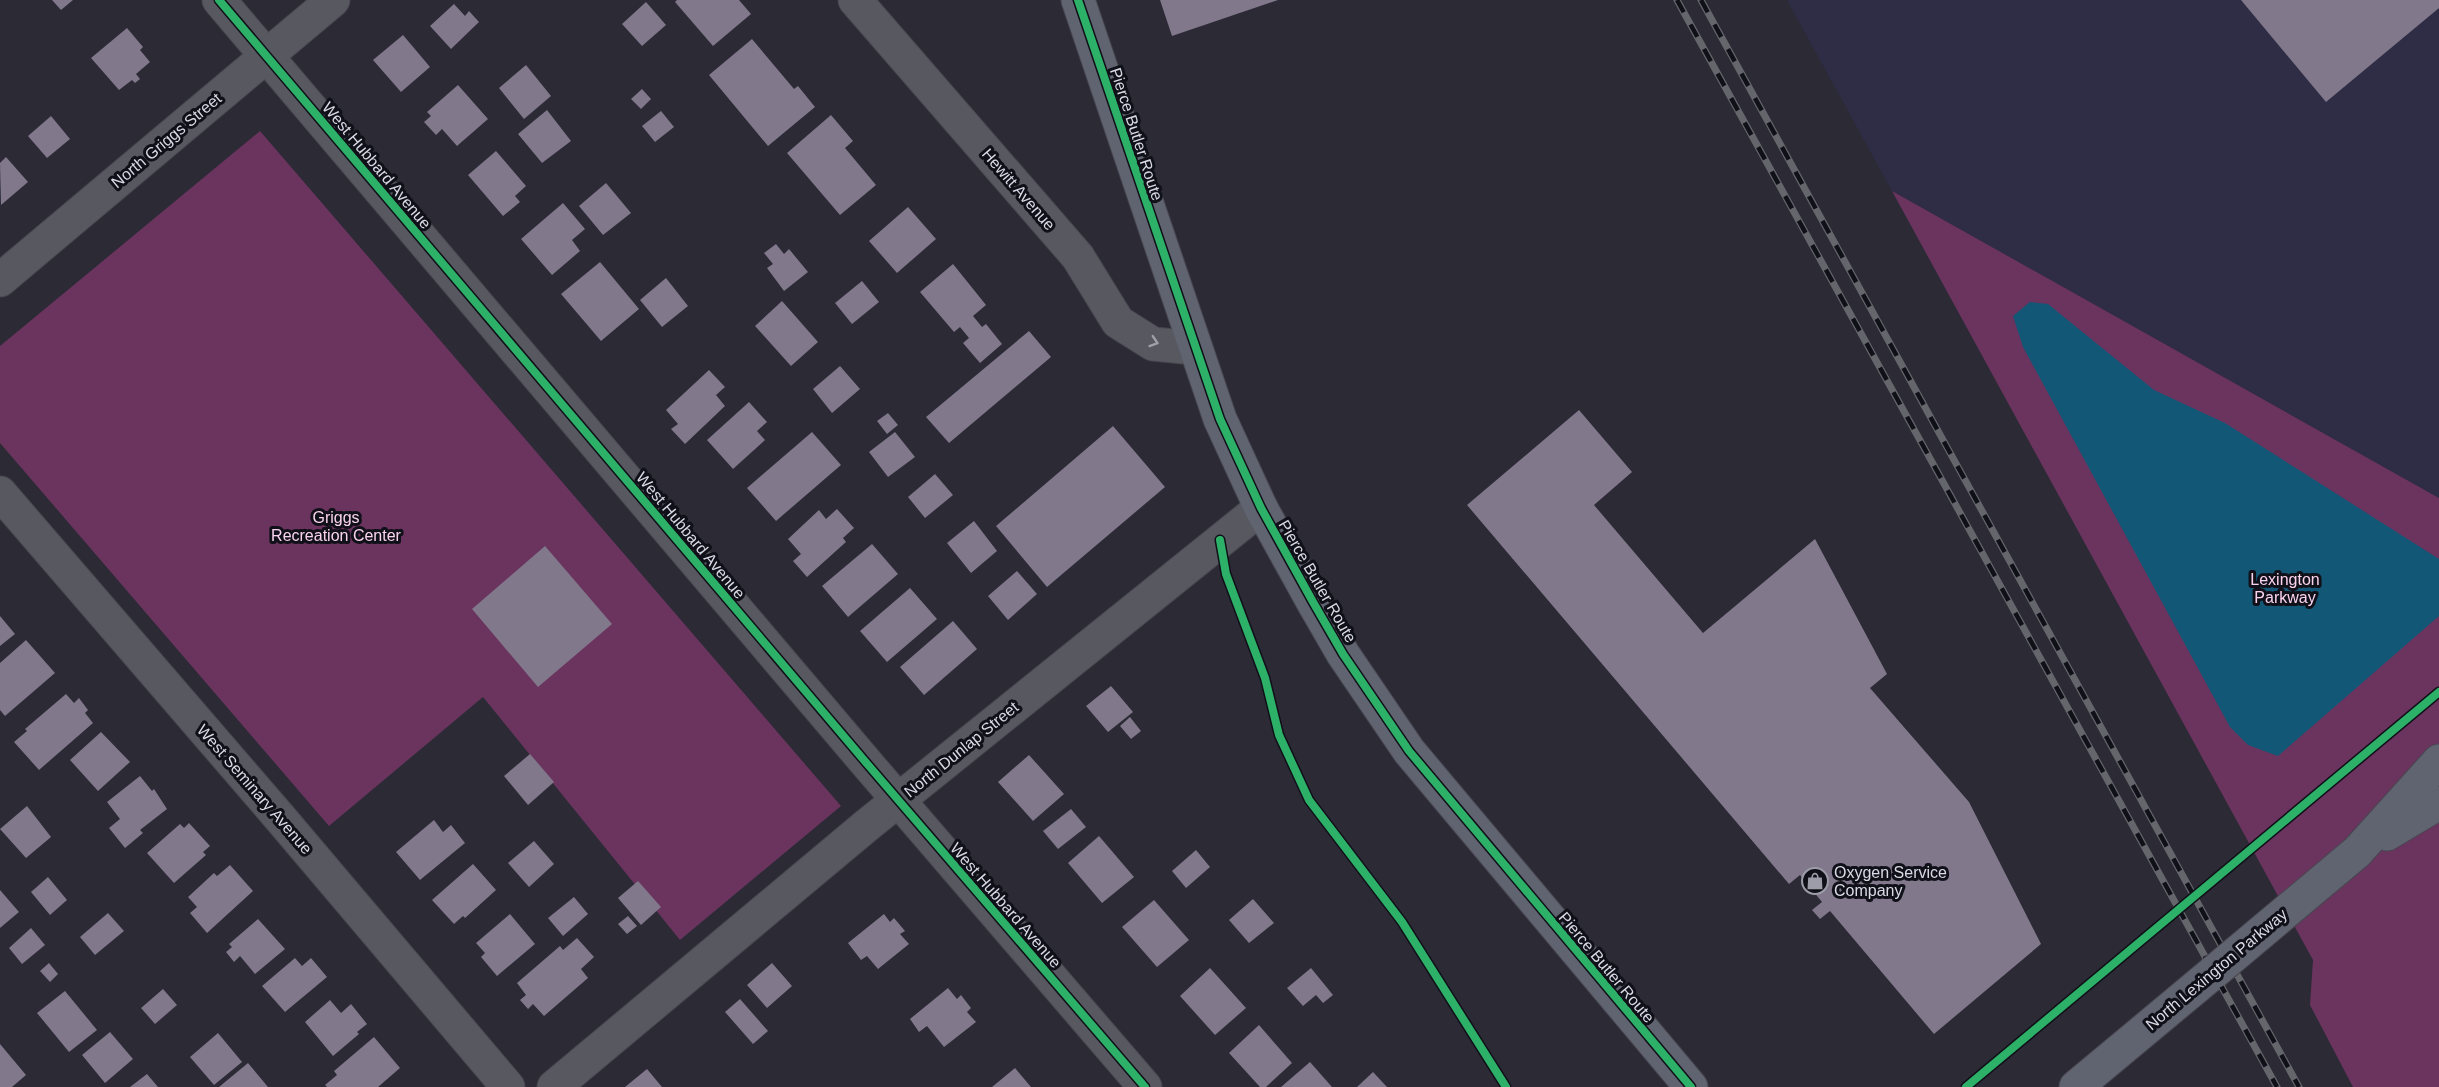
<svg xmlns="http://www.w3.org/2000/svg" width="2439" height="1087" font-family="Helvetica,sans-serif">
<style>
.built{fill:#2e2d45}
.green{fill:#6a345f}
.water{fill:#125776}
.building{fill:#81788b}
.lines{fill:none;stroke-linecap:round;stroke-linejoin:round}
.minor-casing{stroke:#484750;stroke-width:35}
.major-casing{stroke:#484750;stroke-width:35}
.minor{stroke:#585860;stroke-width:33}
.major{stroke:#606370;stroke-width:33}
.rail-casing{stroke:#65656c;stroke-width:7}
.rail{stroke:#101019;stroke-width:4.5;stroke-dasharray:14;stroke-linecap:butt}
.major-bridge-casing{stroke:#484750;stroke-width:35;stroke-linecap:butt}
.major-bridge{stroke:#606370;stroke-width:33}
.cycleway-casing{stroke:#101019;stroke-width:11}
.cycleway{stroke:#2db169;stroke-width:8}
.oneway{stroke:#a0a0aa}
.labels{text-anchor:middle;stroke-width:6;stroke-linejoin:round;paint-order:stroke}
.street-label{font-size:16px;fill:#dadae7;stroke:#101019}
.park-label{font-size:16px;fill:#f9d3ee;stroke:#101019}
.poi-label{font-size:16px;fill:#dadae7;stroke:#101019;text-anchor:start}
</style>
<rect width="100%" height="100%" fill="#2b2a35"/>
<path class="built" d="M1787 0H2439V498L1892 191Z"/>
<g class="green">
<path d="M260 131 841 806 680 940 483 697 329 826 0 443V346Z"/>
<path d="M1892 191 2439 498V1087H2353L2310 1005 2313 960Z"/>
</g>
<path class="water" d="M2030 302 2048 304 2154 390 2225 423 2439 559V616L2278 756 2248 745 2230 727 2023 347 2013 316Z"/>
<g class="building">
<path d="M52 0H73L61 10Z"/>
<path d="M677 0H739L751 14 713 46 675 2Z"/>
<path d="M1160 0H1278L1172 36Z"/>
<path d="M2241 0H2439V8L2326 102Z"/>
<path d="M646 2 666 25 642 46 622 24Z"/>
<path d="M454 4 465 16 469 11 479 22 451 49 430 26Z"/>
<path d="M127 28 143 47 140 50 150 62 136 74 140 79 135 83 132 80 119 90 91 58Z"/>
<path d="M403 35 430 67 401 92 373 60Z"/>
<path d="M752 39 794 89 798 86 815 107 768 146 709 75Z"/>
<path d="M526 65 551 96 524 119 499 88Z"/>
<path d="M458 85 488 119 457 146 442 129 436 135 424 122 431 116 427 112Z"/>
<path d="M642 89 651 99 641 109 631 99Z"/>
<path d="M547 110 571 141 542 163 518 134Z"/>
<path d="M661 111 674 127 655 142 642 126Z"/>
<path d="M831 115 853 141 845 148 876 185 840 215 787 153Z"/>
<path d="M51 116 70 139 47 158 28 136Z"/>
<path d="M496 151 526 186 515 196 520 202 503 216 468 175Z"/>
<path d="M6 157 28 182 1 205 0 163Z"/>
<path d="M606 183 631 213 603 235 579 206Z"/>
<path d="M563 203 585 229 572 240 580 251 552 275 521 239Z"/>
<path d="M908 207 936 239 897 273 869 241Z"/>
<path d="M776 244 784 254 789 249 808 272 784 291 767 268 773 264 764 253Z"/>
<path d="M600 262 639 309 601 341 561 294Z"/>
<path d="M953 264 986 305 973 316 982 327 986 324 1002 344 980 363 963 343 969 338 960 327 954 332 920 292Z"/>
<path d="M666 278 688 306 662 327 640 300Z"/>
<path d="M862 281 879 302 852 324 835 303Z"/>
<path d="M782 301 818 342 791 366 755 326Z"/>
<path d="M1029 331 1051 357 949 443 926 417Z"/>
<path d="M840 366 860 389 832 413 813 389Z"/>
<path d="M709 370 725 387 716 395 725 406 685 444 671 429 678 424 666 410Z"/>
<path d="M749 402 767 422 757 431 765 440 733 469 707 440Z"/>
<path d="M1579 410 1632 472 1594 505 1703 633 1815 539 1887 674 1870 688 1969 802 2041 944 1934 1034 1830 911 1820 919 1812 910 1822 902 1800 875 1789 884 1467 505Z"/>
<path d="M888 413 898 425 887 434 877 421Z"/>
<path d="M1113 426 1165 487 1047 587 996 526Z"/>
<path d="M812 432 841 465 776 521 747 488Z"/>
<path d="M895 432 915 457 888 477 869 452Z"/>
<path d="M935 474 953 495 925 518 908 497Z"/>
<path d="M837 509 854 528 843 538 846 542 807 577 793 561 801 554 788 539 819 510 826 519Z"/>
<path d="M974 521 997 551 971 573 947 543Z"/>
<path d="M872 544 898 574 848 617 822 586Z"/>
<path d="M545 546 612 624 538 687 472 609Z"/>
<path d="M1017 571 1037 594 1008 620 988 596Z"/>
<path d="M910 588 937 619 887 662 860 631Z"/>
<path d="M0 616 15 634 0 646Z"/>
<path d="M953 621 977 649 924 695 900 667Z"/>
<path d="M26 640 55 673 5 716 0 710V663Z"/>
<path d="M1111 686 1133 712 1108 732 1086 706Z"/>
<path d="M66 694 74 703 79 698 88 710 85 713 93 723 39 770 14 742 27 731 25 729Z"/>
<path d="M1130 717 1141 731 1131 739 1120 726Z"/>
<path d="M101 732 130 762 98 791 70 760Z"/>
<path d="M530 754 554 782 528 805 504 776Z"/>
<path d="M1029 755 1064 794 1033 821 998 782Z"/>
<path d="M140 776 152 791 154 789 167 809 140 830 143 833 125 848 109 828 120 819 107 802Z"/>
<path d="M27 806 51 837 26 858 0 829Z"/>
<path d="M1071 809 1086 827 1058 849 1043 831Z"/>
<path d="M434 820 443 832 451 825 465 843 420 880 396 852Z"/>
<path d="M189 823 210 846 203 852 206 855 174 883 147 853 180 824 184 828Z"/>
<path d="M1099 836 1134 877 1102 903 1068 863Z"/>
<path d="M534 841 554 864 529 887 508 863Z"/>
<path d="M1196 850 1210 867 1186 888 1172 871Z"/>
<path d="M473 864 496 890 465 918 463 916 454 924 432 900Z"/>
<path d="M230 865 253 891 207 933 190 913 197 907 188 897 214 873 217 876Z"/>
<path d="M48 877 67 900 50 915 31 892Z"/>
<path d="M638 881 661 907 641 925 618 898Z"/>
<path d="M0 890 19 912 0 928Z"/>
<path d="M574 897 588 914 563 936 548 918Z"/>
<path d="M1253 899 1274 923 1249 943 1229 920Z"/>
<path d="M1154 900 1189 940 1157 967 1122 927Z"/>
<path d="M108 913 124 931 95 955 80 937Z"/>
<path d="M510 914 535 944 497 976 481 957 485 953 476 943Z"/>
<path d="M884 914 890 922 894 918 905 931 900 934 909 944 878 969 867 956 861 960 848 943Z"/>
<path d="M628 916 637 926 627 934 618 924Z"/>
<path d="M258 919 285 949 255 974 240 956 234 962 226 952 232 947 229 944Z"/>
<path d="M31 928 45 945 22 964 9 948Z"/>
<path d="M577 938 594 957 581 969 588 978 544 1016 533 1004 528 1009 520 1000 526 995 517 983 560 946 563 950Z"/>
<path d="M295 958 302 966 311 958 327 977 285 1012 262 986Z"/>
<path d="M49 963 58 974 50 982 40 971Z"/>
<path d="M772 963 792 986 767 1008 747 985Z"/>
<path d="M1210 968 1246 1008 1215 1035 1180 996Z"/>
<path d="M1311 968 1333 995 1323 1003 1316 995 1303 1006 1287 988Z"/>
<path d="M948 988 957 999 961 995 971 1008 967 1012 976 1022 944 1047 927 1026 919 1032 910 1019Z"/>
<path d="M163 989 177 1005 155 1024 141 1008Z"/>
<path d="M65 991 97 1030 69 1052 37 1013Z"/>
<path d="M740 999 768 1031 753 1044 725 1012Z"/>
<path d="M330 1000 341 1013 351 1004 367 1024 357 1032 359 1034 333 1056 305 1022Z"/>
<path d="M1259 1025 1292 1063 1266 1087H1260L1229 1053Z"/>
<path d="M110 1032 133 1059 105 1083 82 1055Z"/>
<path d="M218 1033 242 1062 214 1085 190 1057Z"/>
<path d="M374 1037 400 1068 378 1087H327L325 1085 337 1075 334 1071Z"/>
<path d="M0 1044 26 1075 12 1087H0Z"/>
<path d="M1310 1062 1332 1087H1281Z"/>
<path d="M248 1063 268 1087H219Z"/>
<path d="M1015 1068 1031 1087H992Z"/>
<path d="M647 1069 662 1087H625Z"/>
<path d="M1373 1072 1387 1087H1357Z"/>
<path d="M147 1074 158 1087H130Z"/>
</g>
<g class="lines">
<defs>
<g id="minor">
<path d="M219 0 869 766 1145 1087"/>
<path d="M855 0 1078 257 1118 322 1153 344 1195 348"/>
<path d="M0 280 333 0"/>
<path d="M0 493 281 819 508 1087"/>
<path d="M554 1087 866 826 1261 508"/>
</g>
<g id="major">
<path d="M1078 0 1220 419 1261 508 1313 602 1343 654 1409 751 1691 1087"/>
<path d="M2387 834 2439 803"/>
<path d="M2357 852 2439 761"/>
<path d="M2076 1087 2214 972"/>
</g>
</defs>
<use href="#minor" class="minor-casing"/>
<use href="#major" class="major-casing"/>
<use href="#minor" class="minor"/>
<use href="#major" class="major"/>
<defs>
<g id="rail">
<path d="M1677 0 2277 1087"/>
<path d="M1701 0 2299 1087"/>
</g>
</defs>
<use href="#rail" class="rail-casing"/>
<use href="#rail" class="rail"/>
<defs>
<path id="major-bridge" d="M2214 972 2357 852"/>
</defs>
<use href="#major-bridge" class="major-bridge-casing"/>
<use href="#major-bridge" class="major-bridge"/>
<defs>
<g id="cycleway">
<path d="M219 0 869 766 1145 1087"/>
<path d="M1078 0 1220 419 1261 508 1313 602 1343 654 1409 751 1691 1087"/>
<path d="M1220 540 1226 574 1265 678 1279 735 1309 800 1402 922 1506 1087"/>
<path d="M1966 1087 2439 692"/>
</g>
</defs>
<use href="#cycleway" class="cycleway-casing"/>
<use href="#cycleway" class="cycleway"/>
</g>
<defs><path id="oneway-chevron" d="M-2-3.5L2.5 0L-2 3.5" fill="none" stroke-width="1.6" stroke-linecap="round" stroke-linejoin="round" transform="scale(1.5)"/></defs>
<use class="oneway" href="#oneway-chevron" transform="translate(1154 342) rotate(18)"/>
<defs>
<symbol id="shop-ring" viewBox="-11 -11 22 22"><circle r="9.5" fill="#101019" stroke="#9d9ca9" stroke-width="1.5"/><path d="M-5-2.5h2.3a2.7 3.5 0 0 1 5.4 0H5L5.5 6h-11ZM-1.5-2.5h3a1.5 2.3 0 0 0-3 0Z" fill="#9d9ca9"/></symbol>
</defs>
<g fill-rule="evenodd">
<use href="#shop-ring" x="1800" y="866" width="30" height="30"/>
</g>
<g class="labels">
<g class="street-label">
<text transform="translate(1137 134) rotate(72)" y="6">Pierce Butler Route</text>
<text transform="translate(166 140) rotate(-40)" y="6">North Griggs Street</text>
<text transform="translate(377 165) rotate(50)" y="6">West Hubbard Avenue</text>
<text transform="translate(1019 189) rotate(49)" y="6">Hewitt Avenue</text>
<text transform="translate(691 535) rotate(50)" y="6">West Hubbard Avenue</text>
<text transform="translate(1318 581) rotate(60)" y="6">Pierce Butler Route</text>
<text transform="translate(961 749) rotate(-39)" y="6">North Dunlap Street</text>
<text transform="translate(255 789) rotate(49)" y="6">West Seminary Avenue</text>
<text transform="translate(1006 905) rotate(49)" y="6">West Hubbard Avenue</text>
<text transform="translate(1607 967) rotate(50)" y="6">Pierce Butler Route</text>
<text transform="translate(2216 969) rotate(-40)" y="6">North Lexington Parkway</text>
</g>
<g class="park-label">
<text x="336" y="523">Griggs<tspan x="336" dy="18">Recreation Center</tspan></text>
<text x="2285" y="585">Lexington<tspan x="2285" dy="18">Parkway</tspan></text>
</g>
<g class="poi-label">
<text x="1834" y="878">Oxygen Service<tspan x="1834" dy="18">Company</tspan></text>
</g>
</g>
</svg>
